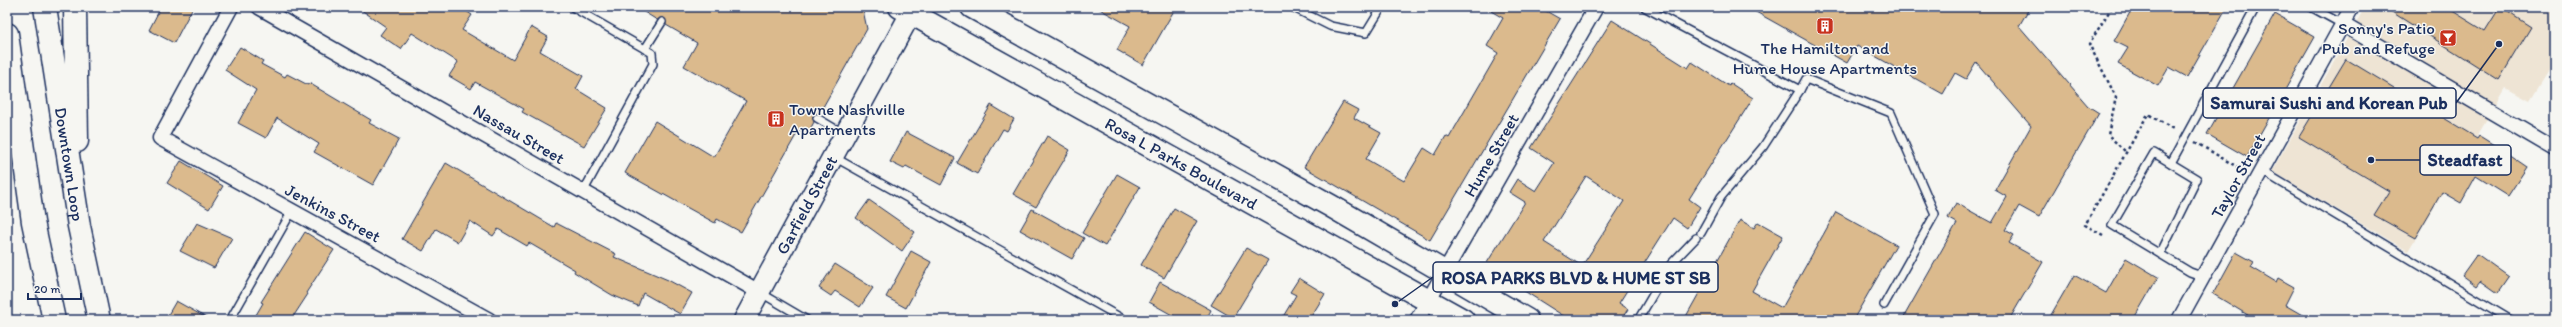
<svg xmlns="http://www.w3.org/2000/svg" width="2562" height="327" font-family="Itim,sans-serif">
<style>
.built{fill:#eee4d4}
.building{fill:#dbba8d;stroke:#1b2f5e;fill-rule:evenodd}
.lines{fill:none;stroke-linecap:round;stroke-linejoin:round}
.lane-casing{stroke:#1b2f5e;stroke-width:10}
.street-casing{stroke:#1b2f5e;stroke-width:17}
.secondary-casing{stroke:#1b2f5e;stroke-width:23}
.primary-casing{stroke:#1b2f5e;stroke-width:25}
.highway-casing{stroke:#1b2f5e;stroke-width:25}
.path{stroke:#1b2f5e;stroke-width:2.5;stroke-dasharray:3 3;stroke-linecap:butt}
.lane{stroke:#f6f6f2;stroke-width:7}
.street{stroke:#f6f6f2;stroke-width:14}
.secondary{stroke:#f6f6f2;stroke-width:20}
.primary{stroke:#f6f6f2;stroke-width:22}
.highway{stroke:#f6f6f2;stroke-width:22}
.labels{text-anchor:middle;stroke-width:3;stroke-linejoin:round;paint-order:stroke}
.poi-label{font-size:17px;fill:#1b2f5e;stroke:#f6f6f2;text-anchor:end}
.street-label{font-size:17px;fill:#1b2f5e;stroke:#f6f6f2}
.leader{fill:none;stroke:#1b2f5e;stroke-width:1.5}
.callout-dot{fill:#1b2f5e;stroke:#f6f6f2;stroke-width:1.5}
.callout{fill:#f6f6f2;stroke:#1b2f5e;stroke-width:1.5}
.callout-label{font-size:18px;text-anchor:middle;font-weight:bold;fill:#1b2f5e}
</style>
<rect width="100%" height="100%" fill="#f6f6f2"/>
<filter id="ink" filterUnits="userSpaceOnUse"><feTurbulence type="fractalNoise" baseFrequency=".025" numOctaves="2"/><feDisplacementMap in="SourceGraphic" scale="8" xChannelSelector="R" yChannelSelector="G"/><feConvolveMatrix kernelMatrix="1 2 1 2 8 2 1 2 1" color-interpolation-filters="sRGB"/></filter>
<g filter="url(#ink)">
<path class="built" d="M2365 7H2555V61L2530 101 2506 88 2408 251 2272 171Z"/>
<g class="building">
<path d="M161 7H193L174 43 149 30Z"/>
<path d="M357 7H460L472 15 462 30 513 60 531 27 548 37 540 51 583 76 576 89 607 108 584 146 522 112 524 109 475 82 471 89 449 76 458 62 412 33 401 49 380 35 386 27Z"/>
<path d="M636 7H857L863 10 867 29 819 114 813 116 814 122 807 135 799 130 741 232 717 219 715 223 625 173 655 121 714 157 746 101 684 66 697 43 666 25 664 18 657 20Z"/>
<path d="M1096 7H1176L1143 65 1117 50 1130 26Z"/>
<path d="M1484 7H1539L1560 19 1430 240 1304 167 1343 102 1358 110 1354 118 1381 133 1366 159 1404 181 1424 148 1435 155 1446 136 1449 138 1498 53 1487 46 1503 18Z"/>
<path d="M1747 7H2030L2019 26 2088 106 2099 113 2039 217 2019 206 2005 230 2014 235 2009 243 2043 262 2009 320H1902L1957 223 1948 218 1956 203 1992 223 2007 197 1995 190 2031 126 1976 62 1966 79 1955 73 1943 94 1857 46 1847 63Z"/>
<path d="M2133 7H2227L2187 77 2169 67 2158 86 2118 64 2128 48 2114 41Z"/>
<path d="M2384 7H2446L2485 31 2500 7 2531 27 2499 80Z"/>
<path d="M2275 14 2315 37 2247 157 2207 134Z"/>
<path d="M1612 20 1688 68 1692 62 1729 86 1730 83 1753 98 1689 199 1700 207 1687 228 1673 218 1619 303 1628 309 1621 320H1570L1485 266 1525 202 1509 192 1517 179 1536 191 1554 163 1531 148ZM1586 176 1624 201 1582 266 1544 242Z"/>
<path d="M240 47 263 61 261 64 285 77 287 74 308 85 309 83 371 120 369 123 399 139 373 185 314 152 319 144 277 118 266 138 238 123 256 90 225 70Z"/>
<path d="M2346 59 2477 138 2479 135 2495 145 2527 167 2508 196 2476 176 2461 203 2442 192 2415 238 2374 215 2389 191 2299 137Z"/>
<path d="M991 105 1014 119 1007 131 1003 129 977 174 957 163Z"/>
<path d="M906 132 955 158 941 185 906 166 904 169 890 162Z"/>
<path d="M1047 136 1070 150 1036 207 1013 194Z"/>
<path d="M181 161 223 186 209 209 167 183Z"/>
<path d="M446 163 554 227 556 223 616 254 614 257 668 280 692 293 680 314 643 293 638 306 612 295 574 272 575 270 529 243 527 246 498 229 493 236 470 221 458 242 436 229 423 251 402 239Z"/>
<path d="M1117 174 1140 187 1105 246 1082 233Z"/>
<path d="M869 200 915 232 902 251 856 218Z"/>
<path d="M1174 208 1197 221 1164 278 1141 265Z"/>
<path d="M1032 209 1084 238 1072 259 1020 230Z"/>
<path d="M1836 212 1896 245 1853 320H1684L1740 220 1754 228 1758 222 1783 236 1752 291 1782 308Z"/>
<path d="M197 223 232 238 214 268 180 251Z"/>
<path d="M305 232 334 250 306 293 308 294 291 320H253L263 303 261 302Z"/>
<path d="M1246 248 1268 260 1233 318 1211 305Z"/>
<path d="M911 251 931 262 906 308 886 297Z"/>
<path d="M2236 252 2254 262 2251 267 2276 282 2278 278 2294 287 2285 305 2311 320H2256L2213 294Z"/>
<path d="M2477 254 2509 277 2498 293 2481 281 2477 286 2462 275Z"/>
<path d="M2126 258 2158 277 2133 320H2048L2074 275 2106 293Z"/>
<path d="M835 264 873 288 860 307 835 291 831 296 819 288Z"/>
<path d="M1299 278 1325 294 1309 320H1281L1296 295 1290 292Z"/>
<path d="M1160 282 1211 310 1206 320H1181L1149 302Z"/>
<path d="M176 301 210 320H165Z"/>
</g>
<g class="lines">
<defs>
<g id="lane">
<path d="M572 7 652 53 653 64 583 192"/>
<path d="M1292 7 1330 26 1366 33 1382 7"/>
<path d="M1644 7 1800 90 1806 79 1891 113 1935 214 1884 305"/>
<path d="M2311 7 2342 24"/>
<path d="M645 49 662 22"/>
<path d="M817 118 844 134"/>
<path d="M834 157 1125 320"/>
<path d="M2171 163 2256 7"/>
<path d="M2262 171 2511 320"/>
<path d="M1701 233 1721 197 1763 147 1800 90"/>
<path d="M2160 254 2197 179 2154 153 2112 225 2190 272 2204 277"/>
<path d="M761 293 807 320"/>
<path d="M230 320 292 211"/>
<path d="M1638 320 1671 264 1696 238"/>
</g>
<g id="street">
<path d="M231 7 160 138 489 320"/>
<path d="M259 7 761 293"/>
<path d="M2342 24 2555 149"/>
<path d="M1417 320 1596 7"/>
<path d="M2179 320 2352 7"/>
</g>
<g id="secondary">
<path id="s1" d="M744 320 911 13 917 7"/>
</g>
<g id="primary">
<path id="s2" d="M900 7 1463 320"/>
<path d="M972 7 1331 206 1527 320"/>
</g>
<g id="highway">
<path id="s3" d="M45 7 79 226 99 320"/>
<path d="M75 7 77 141"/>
<path d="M7 34 33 222 54 320"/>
</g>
</defs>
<use href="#lane" class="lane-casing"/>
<use href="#street" class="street-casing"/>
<use href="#secondary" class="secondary-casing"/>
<use href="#primary" class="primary-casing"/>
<use href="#highway" class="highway-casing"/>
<g class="path">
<path d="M2112 7 2089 44 2116 97 2108 135 2127 153"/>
<path d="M2195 142 2244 171"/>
<path d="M2103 235 2085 225 2148 114 2175 130"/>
</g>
<use href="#lane" class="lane"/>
<use href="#street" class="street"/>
<use href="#secondary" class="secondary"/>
<use href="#primary" class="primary"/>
<use href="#highway" class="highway"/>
</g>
</g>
<defs>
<symbol id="building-square" viewBox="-11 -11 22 22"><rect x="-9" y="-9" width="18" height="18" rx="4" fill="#c8321e" stroke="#f6f6f2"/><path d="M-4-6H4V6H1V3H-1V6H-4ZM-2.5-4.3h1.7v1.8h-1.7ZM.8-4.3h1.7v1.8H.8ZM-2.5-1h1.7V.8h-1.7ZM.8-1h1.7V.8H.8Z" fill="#fff"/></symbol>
<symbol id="bar-square" viewBox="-11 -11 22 22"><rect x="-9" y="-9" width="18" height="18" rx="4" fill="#c8321e" stroke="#f6f6f2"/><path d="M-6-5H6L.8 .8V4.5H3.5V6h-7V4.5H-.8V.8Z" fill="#fff"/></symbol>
</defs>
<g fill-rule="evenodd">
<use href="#building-square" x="1815" y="16" width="20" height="20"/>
<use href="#bar-square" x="2438" y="28" width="20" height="20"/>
<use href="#building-square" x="766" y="109" width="20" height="20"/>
</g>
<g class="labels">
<g class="poi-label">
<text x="2435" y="34">Sonny's Patio<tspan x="2435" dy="20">Pub and Refuge</tspan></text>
<text x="1825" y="54" text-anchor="middle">The Hamilton and<tspan x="1825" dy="20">Hume House Apartments</tspan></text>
<text x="789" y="115" text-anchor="start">Towne Nashville<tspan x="789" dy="20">Apartments</tspan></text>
</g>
<g class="street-label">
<text transform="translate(519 134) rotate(30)" y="6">Nassau Street</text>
<text transform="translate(1491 155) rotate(-60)" y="6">Hume Street</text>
<text dy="6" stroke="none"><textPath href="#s2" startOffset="322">Rosa L Parks Boulevard</textPath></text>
<text dy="6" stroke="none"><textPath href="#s3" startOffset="159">Downtown Loop</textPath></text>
<text transform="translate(2238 176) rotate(-61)" y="6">Taylor Street</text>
<text dy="6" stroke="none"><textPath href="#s1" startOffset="131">Garfield Street</textPath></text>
<text transform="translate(333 213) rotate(28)" y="6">Jenkins Street</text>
</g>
</g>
<path class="leader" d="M2499 44L2456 103M2371 160L2420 160M1395 304L1433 277"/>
<g class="callout-dot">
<circle cx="2499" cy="44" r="4"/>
<circle cx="2371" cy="160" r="4"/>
<circle cx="1395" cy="304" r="4"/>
</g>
<g class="callout">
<rect x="2203" y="88" width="253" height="30" rx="4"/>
<rect x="2420" y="145" width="91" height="30" rx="4"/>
<rect x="1433" y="262" width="285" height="30" rx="4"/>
</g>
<g class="callout-label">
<text x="2329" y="109">Samurai Sushi and Korean Pub</text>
<text x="2465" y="166">Steadfast</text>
<text x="1576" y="284">ROSA PARKS BLVD &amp; HUME ST SB</text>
</g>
<rect width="2562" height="327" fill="none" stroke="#f6f6f2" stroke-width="24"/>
<rect x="12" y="12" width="2538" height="303" fill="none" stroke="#1b2f5e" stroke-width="1.5" filter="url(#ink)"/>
<path d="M28 293v6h53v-6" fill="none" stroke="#1b2f5e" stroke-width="2"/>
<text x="34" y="293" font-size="12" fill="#1b2f5e" stroke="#f6f6f2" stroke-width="3" paint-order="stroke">20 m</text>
</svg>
